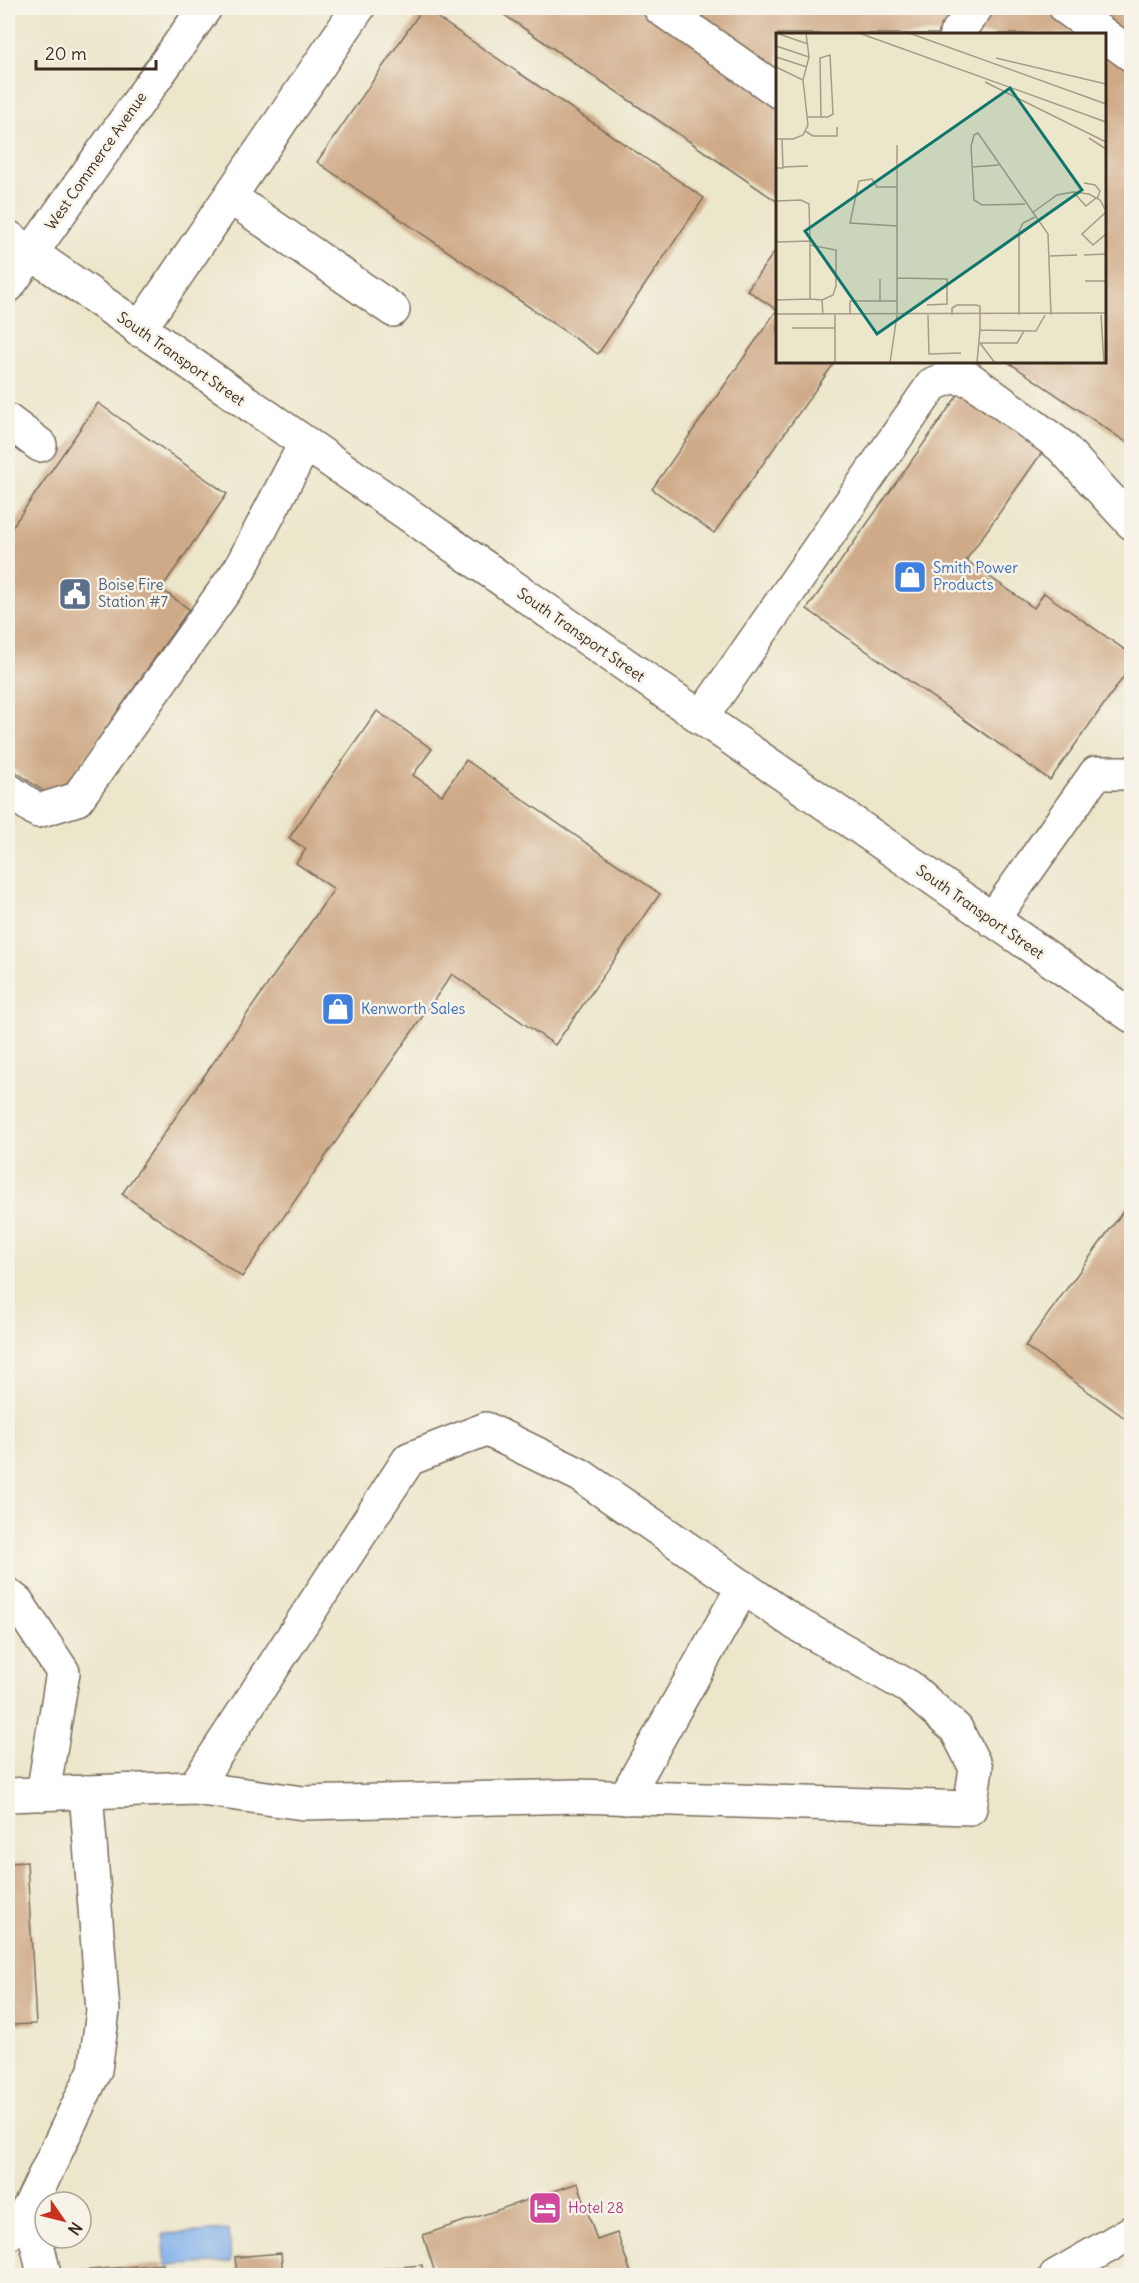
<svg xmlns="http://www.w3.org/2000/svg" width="1139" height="2283" font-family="Delius,sans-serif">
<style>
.water{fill:#80afeb;stroke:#5e6c84;stroke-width:1.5}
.building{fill:#cfaa88}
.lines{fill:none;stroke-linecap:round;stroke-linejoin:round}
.minor-casing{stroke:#796c5b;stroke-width:36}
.highway-casing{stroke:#796c5b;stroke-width:36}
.minor{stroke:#fff;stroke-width:33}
.highway{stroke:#fff;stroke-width:33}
.labels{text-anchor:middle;stroke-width:5;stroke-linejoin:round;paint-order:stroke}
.street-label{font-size:15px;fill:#3b2a1e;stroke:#f7f3e8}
.shop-label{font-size:15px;fill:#366cbe;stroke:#f7f3e8;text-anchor:start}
.service-label{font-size:15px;fill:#4e5e75;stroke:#f7f3e8;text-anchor:start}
.hotel-label{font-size:15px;fill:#b23c85;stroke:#f7f3e8;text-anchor:start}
.inset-road{fill:none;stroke:#a59b86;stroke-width:1.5}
.view{fill:#0f766e;fill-opacity:0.15;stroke:#0f766e;stroke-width:3}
.inset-edge{fill:none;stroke:#3b2a1e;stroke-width:3}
</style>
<rect width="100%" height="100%" fill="#f7f3e8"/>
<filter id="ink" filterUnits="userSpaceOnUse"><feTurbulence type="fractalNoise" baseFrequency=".0167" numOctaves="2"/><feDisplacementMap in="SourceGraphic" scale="12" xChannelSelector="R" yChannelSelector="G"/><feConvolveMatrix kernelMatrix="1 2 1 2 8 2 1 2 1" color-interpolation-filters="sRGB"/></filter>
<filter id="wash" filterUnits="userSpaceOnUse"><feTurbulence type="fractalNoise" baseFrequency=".008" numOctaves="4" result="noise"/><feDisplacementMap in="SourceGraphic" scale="24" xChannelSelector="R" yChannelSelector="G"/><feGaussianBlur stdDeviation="1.35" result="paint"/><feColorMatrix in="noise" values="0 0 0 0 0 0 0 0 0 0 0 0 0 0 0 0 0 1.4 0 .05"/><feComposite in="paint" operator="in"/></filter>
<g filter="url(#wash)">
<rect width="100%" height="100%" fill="#ece6cb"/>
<path class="water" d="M229 2230 231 2262 166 2266 163 2234Z"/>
<g id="blocks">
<g class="building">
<path d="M423 8 704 198 598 354 317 162Z"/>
<path d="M494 8H1132V446L1008 362H1104V34H778V202Z"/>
<path d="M778 247V362H835L714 533 652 489 777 310 747 290Z"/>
<path d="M960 392 1043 451 966 560 1034 608 1044 593 1132 655V665L1050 780 807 609Z"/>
<path d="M98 403 227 494 161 589 189 609 56 800 8 766V533Z"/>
<path d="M377 711 432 749 413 775 442 795 466 760 660 894 555 1045 452 974 242 1277 122 1194 334 889 296 863 306 849 289 838Z"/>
<path d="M1127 1206 1132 1209V1423L1025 1346Z"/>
<path d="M27 1862 36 2024 8 2025V1863Z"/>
<path d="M578 2183 597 2240 617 2233 632 2276H436L423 2235Z"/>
<path d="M281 2253 283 2276H237L235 2257Z"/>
<path d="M163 2264 164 2276H40V2274Z"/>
<path d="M422 2265 423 2276H314V2274Z"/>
</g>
</g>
</g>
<g filter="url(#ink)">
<use href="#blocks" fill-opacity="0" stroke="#796c5b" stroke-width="1.5"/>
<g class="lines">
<defs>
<g id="minor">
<path d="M660 8 778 91"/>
<path d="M1066 8 1103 34"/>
<path d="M956 34 976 8"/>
<path d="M1104 35 1132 55"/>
<path d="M230 197 393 310"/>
<path d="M8 237 1132 1016"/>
<path d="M8 286 205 8"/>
<path d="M139 330 358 8"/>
<path d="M8 421 40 445"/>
<path d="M701 718 933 384 951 377 970 379 1061 446 1132 523"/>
<path d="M8 790 38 811 77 799 240 569 305 444"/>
<path d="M992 920 1096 773H1132"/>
<path d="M8 1595 17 1602 63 1672 43 1794"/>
<path d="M8 1795 194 1788 303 1803 577 1796 970 1808 976 1768 956 1729 909 1687 795 1623 580 1475 486 1429 409 1459 194 1788"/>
<path d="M625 1798 743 1587"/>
<path d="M29 2208 44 2274"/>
<path d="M8 2234 29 2208 95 2070 103 2011 86 1792"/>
</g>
<path id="highway" d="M1056 2276 1132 2232"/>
</defs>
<use href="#minor" class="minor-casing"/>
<use href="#highway" class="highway-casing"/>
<use href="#minor" class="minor"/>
<use href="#highway" class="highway"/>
</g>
</g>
<defs>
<symbol id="shop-square" viewBox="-11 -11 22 22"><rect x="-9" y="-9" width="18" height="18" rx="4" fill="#3f7fe0" stroke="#f7f3e8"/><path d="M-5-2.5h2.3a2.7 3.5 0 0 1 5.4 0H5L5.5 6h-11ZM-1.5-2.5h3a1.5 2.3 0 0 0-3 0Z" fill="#fff"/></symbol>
<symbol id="civic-square" viewBox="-11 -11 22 22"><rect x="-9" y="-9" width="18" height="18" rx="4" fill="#5c6f8a" stroke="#f7f3e8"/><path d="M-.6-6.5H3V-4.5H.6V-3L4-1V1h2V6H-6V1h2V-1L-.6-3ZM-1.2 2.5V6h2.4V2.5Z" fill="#fff"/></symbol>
<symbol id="hotel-square" viewBox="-11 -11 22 22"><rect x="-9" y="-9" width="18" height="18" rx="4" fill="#d1479c" stroke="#f7f3e8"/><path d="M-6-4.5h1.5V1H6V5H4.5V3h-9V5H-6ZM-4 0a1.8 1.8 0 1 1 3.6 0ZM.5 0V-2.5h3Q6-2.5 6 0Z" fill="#fff"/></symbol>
</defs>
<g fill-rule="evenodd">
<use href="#shop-square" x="891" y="558" width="38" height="38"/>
<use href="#civic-square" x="56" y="575" width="38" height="38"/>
<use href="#shop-square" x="319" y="990" width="38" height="38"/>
<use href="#hotel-square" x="526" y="2189" width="38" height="38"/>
</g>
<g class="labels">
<g class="street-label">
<text transform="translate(96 161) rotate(-55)" y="5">West Commerce Avenue</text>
<text transform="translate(181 359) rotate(35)" y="5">South Transport Street</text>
<text transform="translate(581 635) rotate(35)" y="5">South Transport Street</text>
<text transform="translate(980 912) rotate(35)" y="5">South Transport Street</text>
</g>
<g class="shop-label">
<text x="933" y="573">Smith Power<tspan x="933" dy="17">Products</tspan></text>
<text x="361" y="1014">Kenworth Sales</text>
</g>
<g class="service-label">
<text x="98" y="590">Boise Fire<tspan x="98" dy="17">Station #7</tspan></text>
</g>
<g class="hotel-label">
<text x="568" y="2213">Hotel 28</text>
</g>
</g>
<g transform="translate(776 33)">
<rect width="330" height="330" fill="#ece6cb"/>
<path class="inset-road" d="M0 0 32 11M83 0 330 89M133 0 330 71M0 13 33 24M0 24 31 34M220 25 330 51M0 34 27 47 32 92 27 102 17 106H0M27 47 33 24 30 0M209 49 330 109M31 84H52L57 81 54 22 44 25 45 84M29 98 37 103H61V94M313 105 330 116M7 134 32 133M196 134 223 132M0 135H7L6 106M308 150 319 152 324 158 321 166M121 154H101L96 146 83 148 74 190 121 193M297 159 310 173 320 165M0 168 25 167 33 171 34 208M249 171 206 172 198 167 195 113 198 102 202 100 272 201 275 282M330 179 306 201 317 212 330 201M256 180 281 162 297 159 313 161 324 167 330 178M0 209 34 208V266L0 267M34 212 60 217V253L57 262 46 267M308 222 330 221M274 223 301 222M121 245 171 246V271L151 272M104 246V268M309 248H330M34 266 46 267 47 282M0 281 330 280M74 282V268H121M152 282 153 321 185 320M176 282V275L181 272H200L204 273V297L260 298 269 282M243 282V198L247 190 259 184M325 282 328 330M16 295H59M204 310H241L248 298M204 310 219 330M59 330V282M114 330 121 282V112M201 330 204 297"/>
<path class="view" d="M234 55 306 157 101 301 29 198Z"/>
<rect width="330" height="330" class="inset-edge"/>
</g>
<rect width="1139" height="2283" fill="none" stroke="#f7f3e8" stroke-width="30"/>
<g transform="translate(63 2220) rotate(125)"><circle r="28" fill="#f7f3e8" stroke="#aca397" stroke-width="1.5"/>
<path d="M0-4.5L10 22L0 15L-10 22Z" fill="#c8321e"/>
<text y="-9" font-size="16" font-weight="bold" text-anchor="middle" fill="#3b2a1e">N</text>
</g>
<path d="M36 60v9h120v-9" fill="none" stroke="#3b2a1e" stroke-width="3"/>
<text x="45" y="60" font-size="18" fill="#3b2a1e" stroke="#f7f3e8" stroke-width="4.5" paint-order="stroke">20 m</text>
</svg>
